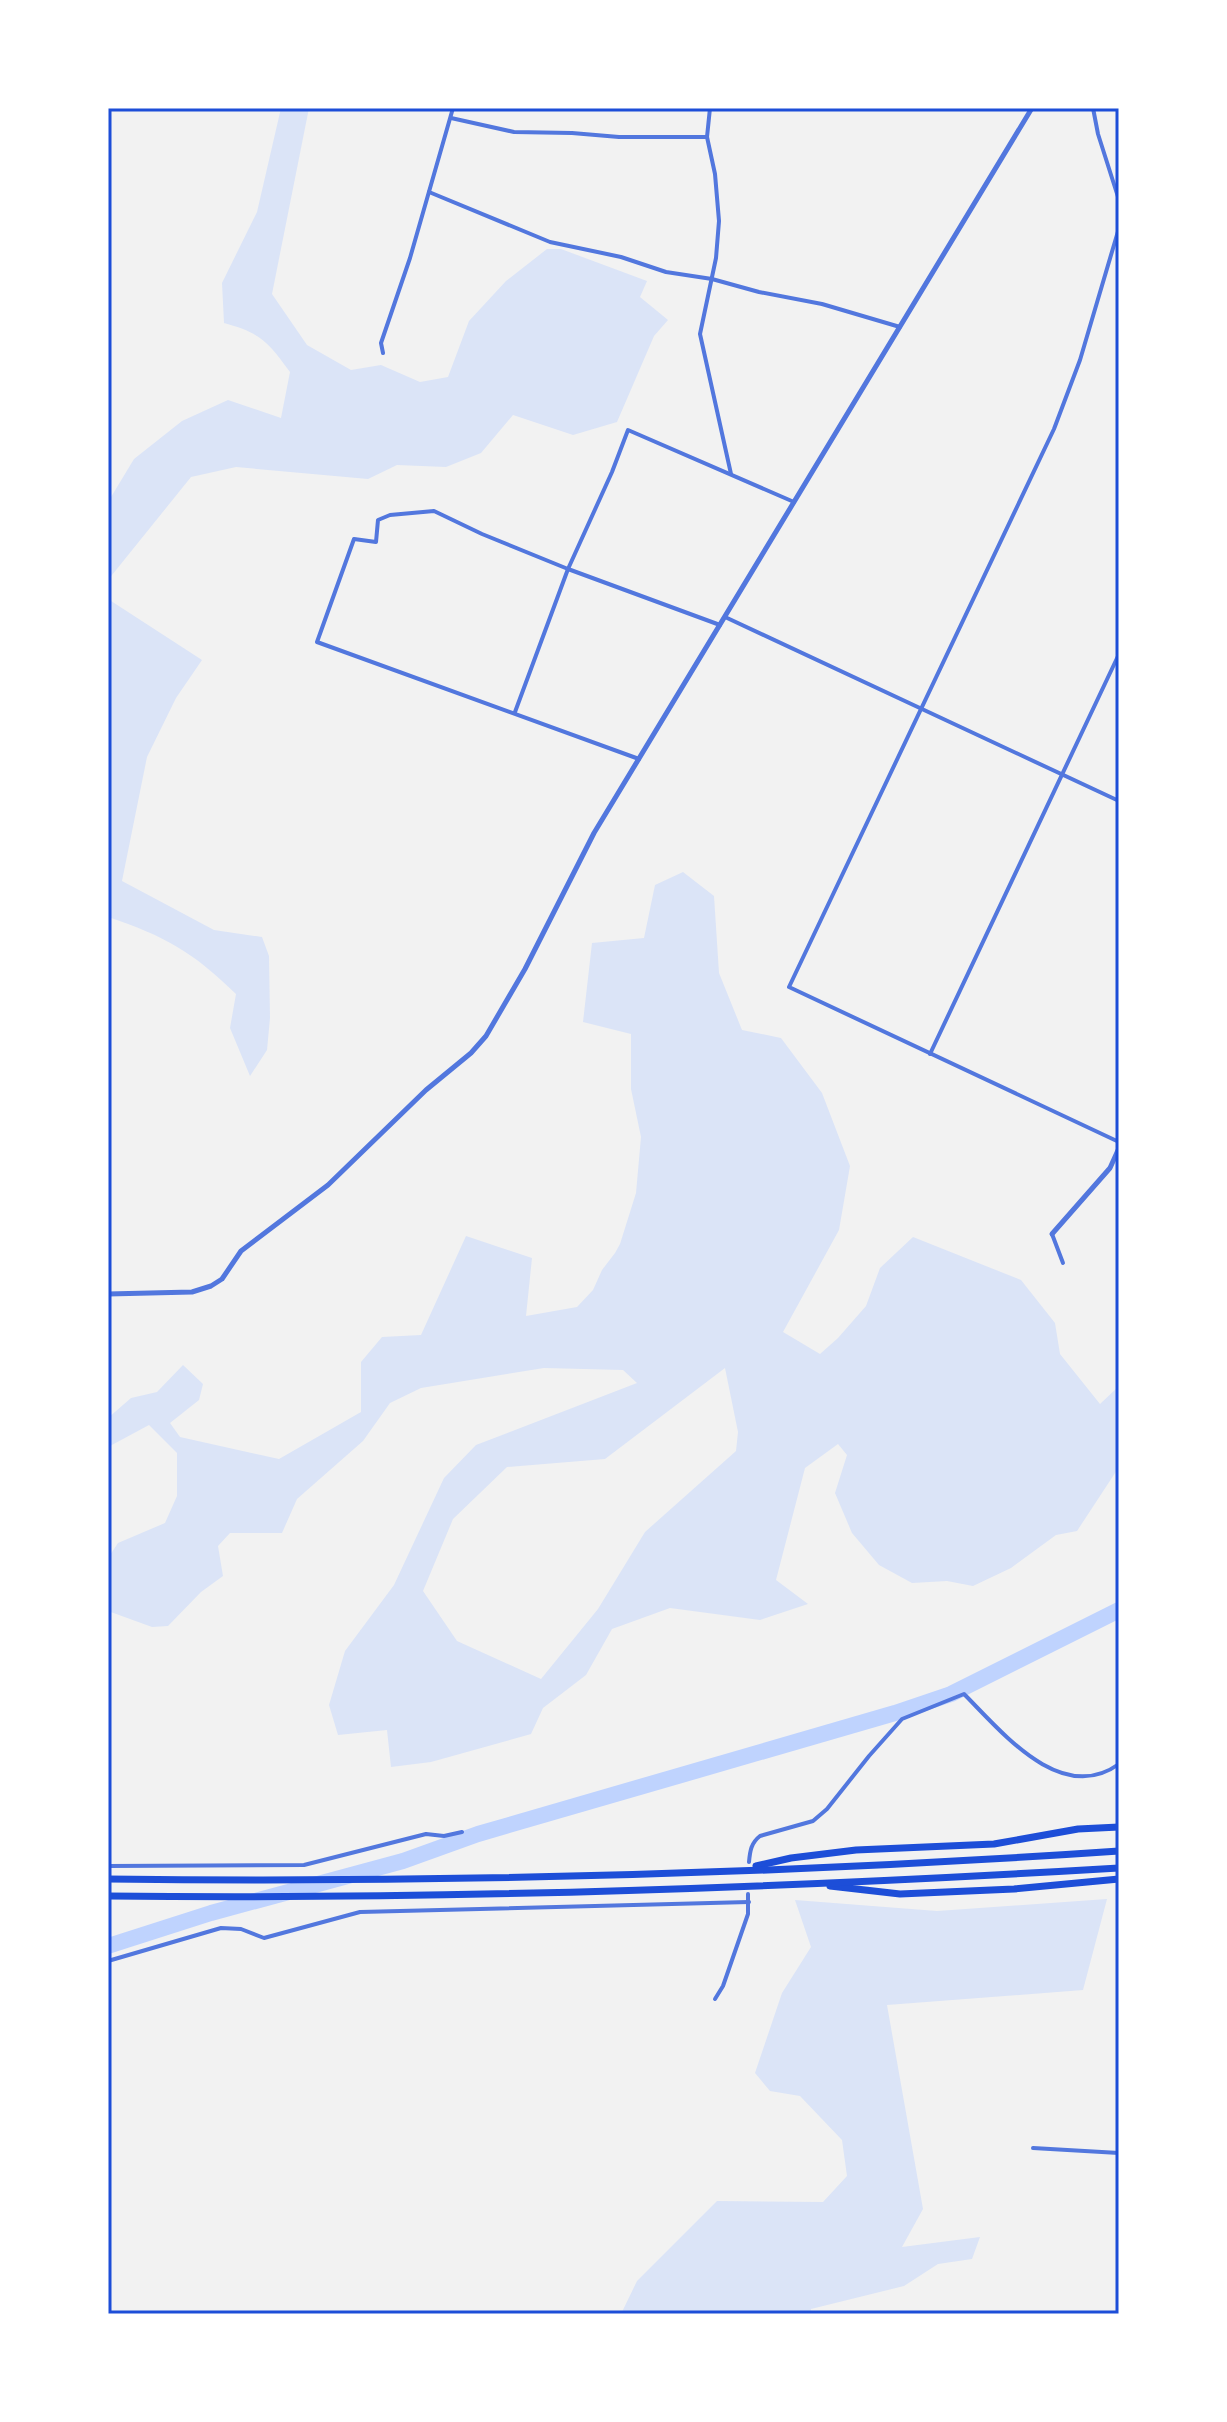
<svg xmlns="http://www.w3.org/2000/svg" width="1227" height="2422" font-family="Mulish,sans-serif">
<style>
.green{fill:#dbe4f7;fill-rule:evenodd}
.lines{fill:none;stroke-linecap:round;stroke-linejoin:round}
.river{stroke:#bfd3fe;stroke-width:16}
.minor{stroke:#5277de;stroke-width:4}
.tertiary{stroke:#5277de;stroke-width:5}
.motorway{stroke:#1d4ed8;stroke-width:7}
.neatline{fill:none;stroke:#1d4ed8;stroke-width:3}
</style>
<rect width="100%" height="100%" fill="#f2f2f2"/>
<g class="green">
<path d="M281 108H309L272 294 307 345 351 370 381 365 420 382 448 377 469 321 506 281 547 249H561L647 281 640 297 668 320 654 336 617 422 573 435 513 415 481 453 446 467 397 465 368 479 236 467 191 477 108 580V502L134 459 182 421 228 400 281 418 290 372C268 342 261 333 224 323L222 283 257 212Z"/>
<path d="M108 599 202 660 176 698 147 757 122 881 214 930 262 937 269 956 270 1018 267 1050 250 1076 230 1028 236 994C193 952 165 936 108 917Z"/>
<path d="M683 872 714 896 719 973 742 1030 781 1038 822 1093 850 1166 839 1230 783 1332 820 1354 838 1338 866 1306 880 1268 913 1237 1021 1280 1055 1323 1060 1354 1100 1404 1119 1386V1467L1077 1531 1056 1535 1011 1568 973 1586 947 1581 912 1583 879 1565 852 1533 835 1493 847 1455 838 1444 805 1468 776 1580 808 1604 760 1620 670 1608 612 1629 586 1675 543 1708 531 1734 431 1762 391 1767 387 1730 338 1735 329 1705 345 1651 394 1585 444 1478 476 1445 637 1383 623 1370 544 1368 421 1388 390 1403 363 1441 297 1499 282 1533H230L218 1546 223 1576 201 1592 168 1626 152 1627 108 1611V1558L118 1543 165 1523 177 1496V1453L149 1425 110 1446 108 1450V1418L131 1398 157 1392 183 1365 203 1384 199 1400 170 1423 180 1437 279 1459 361 1412V1362L382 1337 421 1335 466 1236 532 1258 526 1316 577 1307 593 1290 602 1270 615 1253 620 1244 636 1193 641 1137 631 1089V1034L583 1022 592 943 644 938 655 885ZM725 1368 738 1432 736 1451 645 1532 598 1609 541 1679 457 1641 423 1591 453 1519 507 1467 605 1459Z"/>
<path d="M1107 1899 1083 1990 887 2005 923 2209 902 2247 980 2237 972 2259 938 2264 904 2286 811 2309 810 2314H621L637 2281 717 2201 823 2202 847 2176 842 2140 800 2096 770 2091 755 2073 782 1993 811 1947 795 1900 937 1911Z"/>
</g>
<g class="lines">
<path class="river" d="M108 1946 211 1913 403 1861 478 1834 895 1713 951 1694 1119 1610"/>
<g class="minor">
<path d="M710 108 707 137 715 174 719 221 716 258 700 334 731 474"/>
<path d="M1093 108 1098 134 1119 200"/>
<path d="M451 118 514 132 572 133 619 137H707"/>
<path d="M429 192 550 242 621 257 666 272 712 279 759 292 822 304 900 327"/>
<path d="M1119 228 1080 360 1054 429 789 987 1119 1142"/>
<path d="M383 353 381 343 410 258 453 108"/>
<path d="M725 617 1119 801"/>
<path d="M515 712 568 569 612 472 628 430 794 502"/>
<path d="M639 759 317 642 354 539 376 542 378 520 390 515 434 511 482 534 568 569 720 625"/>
<path d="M930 1054 1119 654"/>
<path d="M1052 1234 1063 1263"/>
<path d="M749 1862C750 1851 751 1843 760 1836L813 1821 827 1809 869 1756 902 1719 964 1694C1001 1731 1061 1806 1119 1764"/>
<path d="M108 1866 304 1865 426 1834 444 1836 462 1832"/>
<path d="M108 1961 221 1928 241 1929 264 1938 360 1912 749 1902"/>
<path d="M715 1999 723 1986 748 1914V1894"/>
<path d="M1033 2148 1119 2153"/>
</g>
<g class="tertiary">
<path d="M1052 1234 1110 1168 1119 1148"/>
<path d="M108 1294 192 1292 211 1286 222 1279 241 1251 328 1185 426 1090 471 1053 486 1036 525 969 594 833 1032 108"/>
</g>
<g class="motorway">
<path d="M756 1866 791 1858 856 1850 994 1844 1078 1829 1119 1827"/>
<path d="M108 1879C445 1883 783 1874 1119 1851"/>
<path d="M830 1886 900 1894 1014 1889 1119 1879"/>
<path d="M108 1896C445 1900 783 1888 1119 1868"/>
</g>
</g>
<rect width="1227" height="2422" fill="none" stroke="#ffffff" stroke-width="220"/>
<rect x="110" y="110" width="1007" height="2202" class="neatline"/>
</svg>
